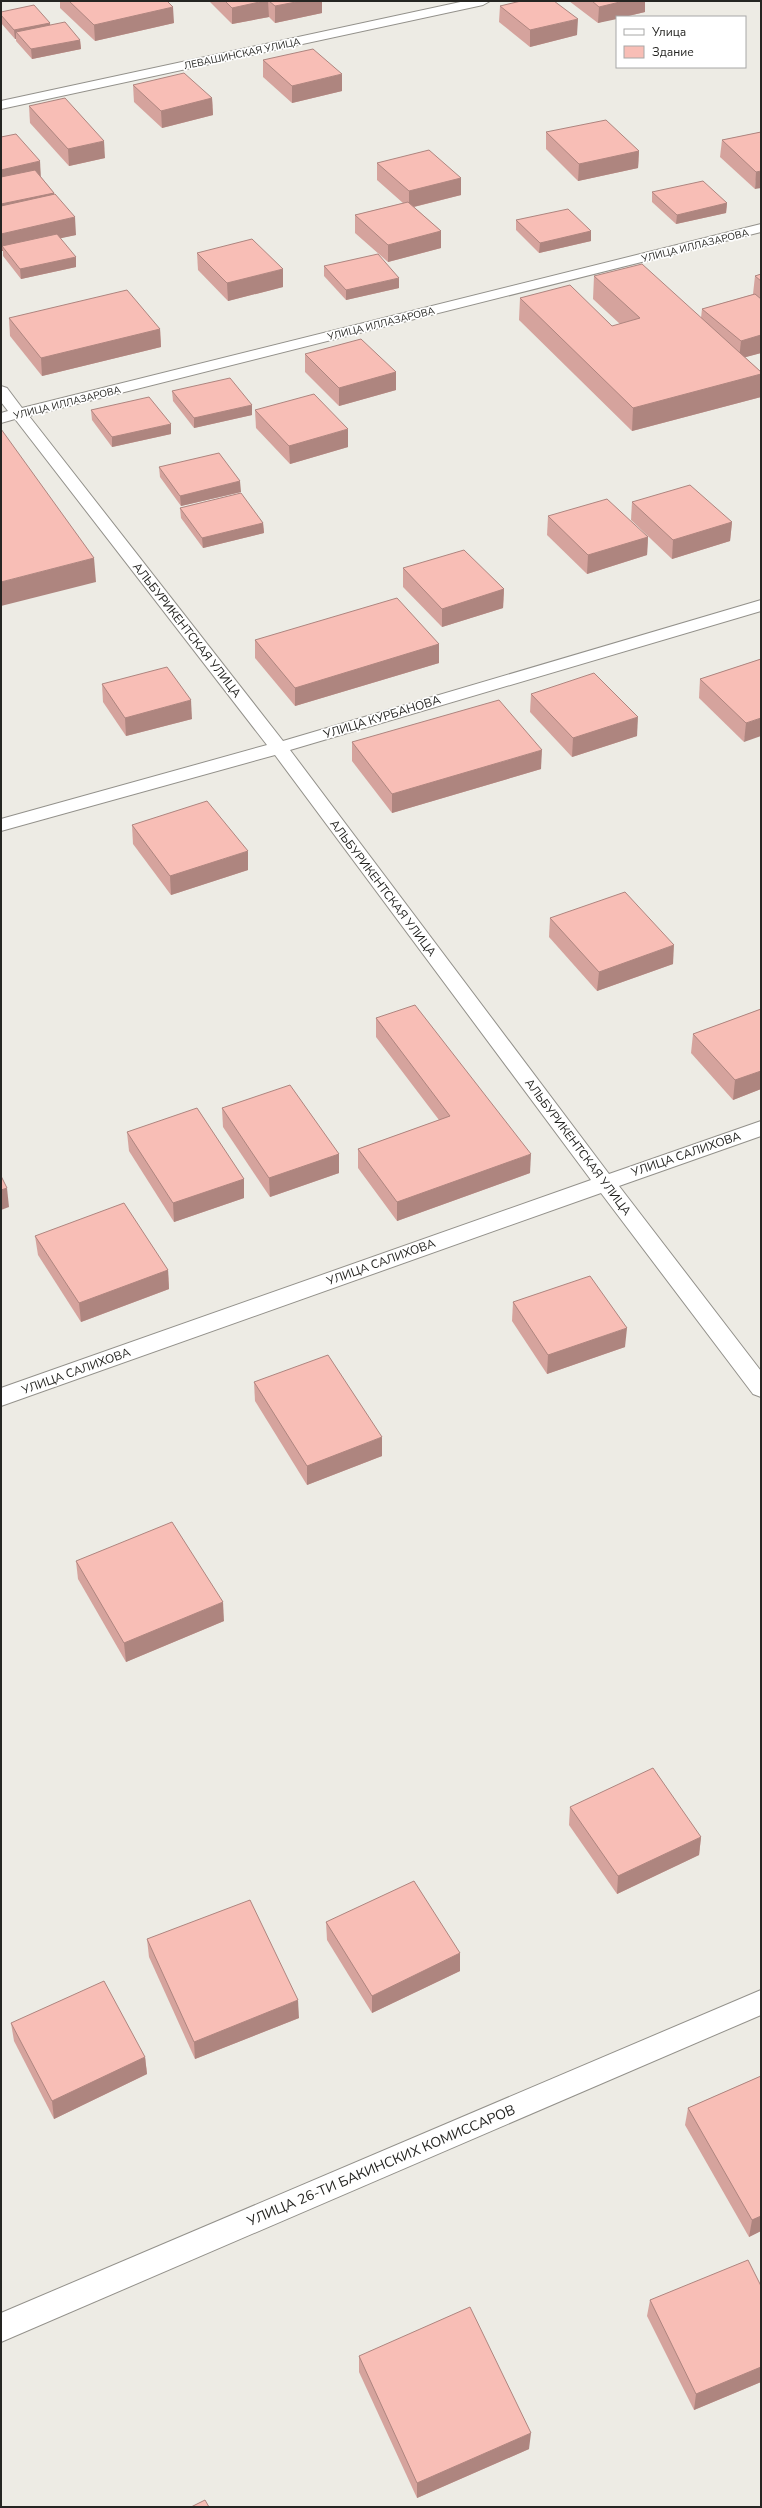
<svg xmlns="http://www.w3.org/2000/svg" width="762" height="2508" font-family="'Nunito Sans',sans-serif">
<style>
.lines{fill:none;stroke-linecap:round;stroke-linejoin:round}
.street-casing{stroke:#93918b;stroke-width:2}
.street{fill:#fff;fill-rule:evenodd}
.wall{fill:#d5a39d}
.shaded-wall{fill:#ae857f}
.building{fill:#f8beb6;stroke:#ae857f}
.labels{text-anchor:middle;stroke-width:3.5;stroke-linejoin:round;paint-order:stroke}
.far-street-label{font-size:10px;fill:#252522;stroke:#fff}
.street-label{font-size:12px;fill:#252522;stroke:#fff}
.near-street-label{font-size:14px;fill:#252522;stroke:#fff}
</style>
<rect width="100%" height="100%" fill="#edebe4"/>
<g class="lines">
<defs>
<g id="street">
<path d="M465 1H490L483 5 1 109V101Z"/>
<path d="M761 224V232L29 416 283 741 761 600V611L290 750 609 1174 761 1121V1136L619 1186 761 1371V1397L753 1394 601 1193 1 1406V1388L591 1180 275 755 1 831V819L267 745 15 419 1 423V413L8 411 1 402V386L7 388 22 408Z"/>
<path d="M761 1990V2015L1 2342V2313Z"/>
</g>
</defs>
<use href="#street" class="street-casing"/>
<use href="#street" class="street"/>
</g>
<g class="wall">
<path d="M60 1H167L174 23 95 41 60 8Z"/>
<path d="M209 1H322V13L275 23 269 17 232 24Z"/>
<path d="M569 1H645V12L624 17H617L598 23Z"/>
<path d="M500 6 577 35 530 47 499 22Z"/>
<path d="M1 12 50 23V25L80 40 81 49 32 59 16 41V39H15L1 23Z"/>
<path d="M263 60 342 91 292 103 263 77Z"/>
<path d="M133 85 212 98 213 115 162 128 134 102Z"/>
<path d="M29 106 105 158 69 166 30 123Z"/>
<path d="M546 132 639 151 638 168 578 181 546 149Z"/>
<path d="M761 132 755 189 720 157 722 140Z"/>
<path d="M1 137 41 177 54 193V194L76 235 60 238 76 267 21 279 3 256V251H1Z"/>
<path d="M377 163 461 178V195L414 207 441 231V248L388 262 355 233V215L403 203 377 180Z"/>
<path d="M652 192 727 203 726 213 676 224 652 202Z"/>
<path d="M516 220 591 231V241L539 253 516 230Z"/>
<path d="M197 253 283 287 228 301 198 270Z"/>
<path d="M324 266 399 288 346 300 324 276Z"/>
<path d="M761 274V353L745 357 761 372V397L632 431 519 320 520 298 612 326 620 324 593 299 594 276 701 318 702 309 754 294H753L755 276Z"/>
<path d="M9 318 160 329 161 347 42 376 10 336Z"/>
<path d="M305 354 396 372V390L339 406 305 372Z"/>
<path d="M172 391 252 415 194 428 173 401Z"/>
<path d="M91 410 171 434 112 447 92 420Z"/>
<path d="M255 410 348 447 290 464 256 428Z"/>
<path d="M159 467 241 492 181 506 160 477Z"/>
<path d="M632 502 732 522 730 541 672 559 631 520Z"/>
<path d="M180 508 263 523 264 533 203 548 181 518Z"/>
<path d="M548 516 648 537 647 555 587 574 547 535Z"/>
<path d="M403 568 504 589 503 608 442 627 403 587Z"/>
<path d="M255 640 439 644V663L295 706 255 658Z"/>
<path d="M761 659 744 742 699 698 700 679Z"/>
<path d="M102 684 192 719 126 736 103 702Z"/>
<path d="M531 694 637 736 572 757 530 712Z"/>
<path d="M352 742 541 769 392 813 352 761Z"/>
<path d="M132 825 248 870 171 895 133 844Z"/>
<path d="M550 918 673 964 597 991 549 937Z"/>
<path d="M761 1009V1089L733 1100 691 1053 693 1034Z"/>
<path d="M376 1018 530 1173 397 1221 358 1168V1149L439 1120 376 1037Z"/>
<path d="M222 1108 339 1154V1173L270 1197 223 1127Z"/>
<path d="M127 1132 244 1179V1198L174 1222 129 1151Z"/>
<path d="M35 1236 168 1270 169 1289 81 1322 38 1255Z"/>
<path d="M513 1302 625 1347 547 1374 512 1321Z"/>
<path d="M254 1382 382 1456 307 1485 255 1401Z"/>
<path d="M76 1561 224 1621 126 1662 78 1579Z"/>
<path d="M570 1807 701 1837 699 1855 617 1894 569 1825Z"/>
<path d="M326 1922 460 1953V1971L372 2013 327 1940Z"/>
<path d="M147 1939 299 2018 195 2059 149 1957Z"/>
<path d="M11 2023 145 2057 147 2074 54 2119 14 2041Z"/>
<path d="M761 2076V2231L749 2237 685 2125 688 2108Z"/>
<path d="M761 2286V2382L694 2410 647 2316 650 2300Z"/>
<path d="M359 2356 529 2449 417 2498 359 2372Z"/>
</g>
<g class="shaded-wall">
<path d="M264 1H268L269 17 232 24V8Z"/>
<path d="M301 1H322V13L275 23V6Z"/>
<path d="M624 1H645V12L624 17H617V19L598 23 599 7Z"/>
<path d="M173 7 174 23 95 41 94 25Z"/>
<path d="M578 19 577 35 530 47V30Z"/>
<path d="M50 23 51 32H16V39H15L14 30Z"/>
<path d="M80 40 81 49 32 59 31 49Z"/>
<path d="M342 74V91L292 103V86Z"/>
<path d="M212 98 213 115 162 128 161 111Z"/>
<path d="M104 141 105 158 69 166 68 149Z"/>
<path d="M639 151 638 168 578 181 579 164Z"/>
<path d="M40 161 41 179 1 188V170Z"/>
<path d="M761 171V188L755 189 756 172Z"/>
<path d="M461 178V195L409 208V191Z"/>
<path d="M54 193 56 210 1 222V204Z"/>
<path d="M727 203 726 213 676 224 677 215Z"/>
<path d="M75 217 76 235 6 250 2 246 3 251H1V234Z"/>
<path d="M441 231V248L388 262V245Z"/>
<path d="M591 231V241L539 253 540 243Z"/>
<path d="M76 257V267L21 279 20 269Z"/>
<path d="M283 269V287L228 301 227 283Z"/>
<path d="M399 278V288L346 300V290Z"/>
<path d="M160 329 161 347 42 376 41 358Z"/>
<path d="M761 335V353L739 359 741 341Z"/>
<path d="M396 372V390L339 406V388Z"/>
<path d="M761 374V397L632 431 633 408Z"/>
<path d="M252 405V415L194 428V418Z"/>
<path d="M171 424V434L112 447V437Z"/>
<path d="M348 429V447L290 464 289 446Z"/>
<path d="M240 481 241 492 181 506 180 496Z"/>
<path d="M732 522 730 541 672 559 673 540Z"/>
<path d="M263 523 264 533 203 548 202 538Z"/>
<path d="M648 537 647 555 587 574 588 555Z"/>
<path d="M94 558 96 582 1 606V582Z"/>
<path d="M504 589 503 608 442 627V609Z"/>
<path d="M439 644V663L295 706V688Z"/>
<path d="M191 700 192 719 126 736 125 718Z"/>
<path d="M638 717 637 736 572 757 573 738Z"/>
<path d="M761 718V736L744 742 746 723Z"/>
<path d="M542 750 541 769 392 813V794Z"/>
<path d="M248 851V870L171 895 170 876Z"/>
<path d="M674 945 673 964 597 991 599 972Z"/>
<path d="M761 1071V1089L733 1100 735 1080Z"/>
<path d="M339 1154V1173L270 1197 269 1178Z"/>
<path d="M531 1154 530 1173 397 1221V1202Z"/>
<path d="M244 1179V1198L174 1222 173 1203Z"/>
<path d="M7 1188 9 1207 1 1210V1190Z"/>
<path d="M168 1270 169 1289 81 1322 79 1303Z"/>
<path d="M627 1328 625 1347 547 1374 548 1355Z"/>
<path d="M382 1437V1456L307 1485V1466Z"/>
<path d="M223 1602 224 1621 126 1662 124 1643Z"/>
<path d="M701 1837 699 1855 617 1894 618 1876Z"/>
<path d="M460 1953V1971L372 2013V1996Z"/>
<path d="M298 2000 299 2018 195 2059 194 2042Z"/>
<path d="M145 2057 147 2074 54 2119 52 2101Z"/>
<path d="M761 2216V2231L749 2237 752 2220Z"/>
<path d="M761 2367V2382L694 2410 696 2394Z"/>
<path d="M531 2433 529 2449 417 2498V2483Z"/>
</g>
<g class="building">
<path d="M69 1H167L173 7 94 25Z"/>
<path d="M225 1H264L232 8Z"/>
<path d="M269 1H301L275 6Z"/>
<path d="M521 1H554L578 19 530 30 500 6Z"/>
<path d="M592 1H624L599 7Z"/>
<path d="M34 5 50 23 14 30 1 15V12Z"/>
<path d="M65 22 80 40 31 49 16 32Z"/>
<path d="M313 49 342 74 292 86 263 60Z"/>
<path d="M184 73 212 98 161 111 133 85Z"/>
<path d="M65 98 104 141 68 149 29 106Z"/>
<path d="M606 120 639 151 579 164 546 132Z"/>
<path d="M761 132V171L756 172 722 140Z"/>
<path d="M16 134 40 161 1 170V137Z"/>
<path d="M429 150 461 178 409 191 377 163Z"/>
<path d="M35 170 54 193 1 204V177Z"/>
<path d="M703 181 727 203 677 215 652 192Z"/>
<path d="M55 194 75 217 1 234V206Z"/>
<path d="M408 202 441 231 388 245 355 215Z"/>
<path d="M568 209 591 231 540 243 516 220Z"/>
<path d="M57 234 76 257 20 269 2 246Z"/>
<path d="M252 239 283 269 227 283 197 253Z"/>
<path d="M378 254 399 278 346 290 324 266Z"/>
<path d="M642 264 761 372V374L633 408 520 298 570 285 612 326 640 318 594 276Z"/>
<path d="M761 274V281L755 276Z"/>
<path d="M127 290 160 329 41 358 9 318Z"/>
<path d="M755 294 761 299V335L741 341 702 309Z"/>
<path d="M361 339 396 372 339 388 305 354Z"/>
<path d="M230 378 252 405 194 418 172 391Z"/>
<path d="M314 394 348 429 289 446 255 410Z"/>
<path d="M149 397 171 424 112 437 91 410Z"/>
<path d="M1 429 94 558 1 582Z"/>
<path d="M219 453 240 481 180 496 159 467Z"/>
<path d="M690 485 732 522 673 540 632 502Z"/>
<path d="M241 493 263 523 202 538 180 508Z"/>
<path d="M607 499 648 537 588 555 548 516Z"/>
<path d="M464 550 504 589 442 609 403 568Z"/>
<path d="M397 598 439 644 295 688 255 640Z"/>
<path d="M761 659V718L746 723 700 679Z"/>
<path d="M167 667 191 700 125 718 102 684Z"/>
<path d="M594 673 638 717 573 738 531 694Z"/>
<path d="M499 700 542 750 392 794 352 742Z"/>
<path d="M207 801 248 851 170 876 132 825Z"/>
<path d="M625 892 674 945 599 972 550 918Z"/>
<path d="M415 1005 531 1154 397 1202 358 1149 450 1116 376 1018Z"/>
<path d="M761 1009V1071L735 1080 693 1034Z"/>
<path d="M290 1085 339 1154 269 1178 222 1108Z"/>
<path d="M197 1108 244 1179 173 1203 127 1132Z"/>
<path d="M1 1176 7 1188 1 1190Z"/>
<path d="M124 1203 168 1270 79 1303 35 1236Z"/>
<path d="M590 1276 627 1328 548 1355 513 1302Z"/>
<path d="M328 1355 382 1437 307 1466 254 1382Z"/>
<path d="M172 1522 223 1602 124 1643 76 1561Z"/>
<path d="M653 1768 701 1837 618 1876 570 1807Z"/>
<path d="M414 1881 460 1953 372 1996 326 1922Z"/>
<path d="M250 1900 298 2000 194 2042 147 1939Z"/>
<path d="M104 1981 145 2057 52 2101 11 2023Z"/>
<path d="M761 2076V2216L752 2220 688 2108Z"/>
<path d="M748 2260 761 2286V2367L696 2394 650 2300Z"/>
<path d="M470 2307 531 2433 417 2483 359 2356Z"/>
<path d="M205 2500 209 2507H191Z"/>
</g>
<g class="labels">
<g class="far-street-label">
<text transform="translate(242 53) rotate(-12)" y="4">ЛЕВАШИНСКАЯ УЛИЦА</text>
<text transform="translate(695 245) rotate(-14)" y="4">УЛИЦА ИЛЛАЗАРОВА</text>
<text transform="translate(381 323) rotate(-14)" y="4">УЛИЦА ИЛЛАЗАРОВА</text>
<text transform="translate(67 402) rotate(-14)" y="4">УЛИЦА ИЛЛАЗАРОВА</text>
</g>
<g class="street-label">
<text transform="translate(187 630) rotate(52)" y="4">АЛЬБУРИКЕНТСКАЯ УЛИЦА</text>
<text transform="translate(382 717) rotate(-17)" y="4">УЛИЦА КУРБАНОВА</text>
<text transform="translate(383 888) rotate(53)" y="4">АЛЬБУРИКЕНТСКАЯ УЛИЦА</text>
<text transform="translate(578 1147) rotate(53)" y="4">АЛЬБУРИКЕНТСКАЯ УЛИЦА</text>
<text transform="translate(686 1154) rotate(-19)" y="4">УЛИЦА САЛИХОВА</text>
<text transform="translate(381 1262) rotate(-20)" y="4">УЛИЦА САЛИХОВА</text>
<text transform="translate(76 1371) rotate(-20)" y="4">УЛИЦА САЛИХОВА</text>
</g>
<g class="near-street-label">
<text transform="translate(381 2165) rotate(-23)" y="5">УЛИЦА 26-ТИ БАКИНСКИХ КОМИССАРОВ</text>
</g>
</g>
<rect width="762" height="2508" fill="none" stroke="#252522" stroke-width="4"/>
<rect x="616" y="16" width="130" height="52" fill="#ffffff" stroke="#a8a8a7"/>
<rect x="624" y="29" width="20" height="6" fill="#ffffff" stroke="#a8a8a7"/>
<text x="652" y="36" font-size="12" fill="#252522">Улица</text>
<rect x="624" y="46" width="20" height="12" fill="#f8beb6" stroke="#a8a8a7"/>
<text x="652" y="56" font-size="12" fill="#252522">Здание</text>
</svg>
